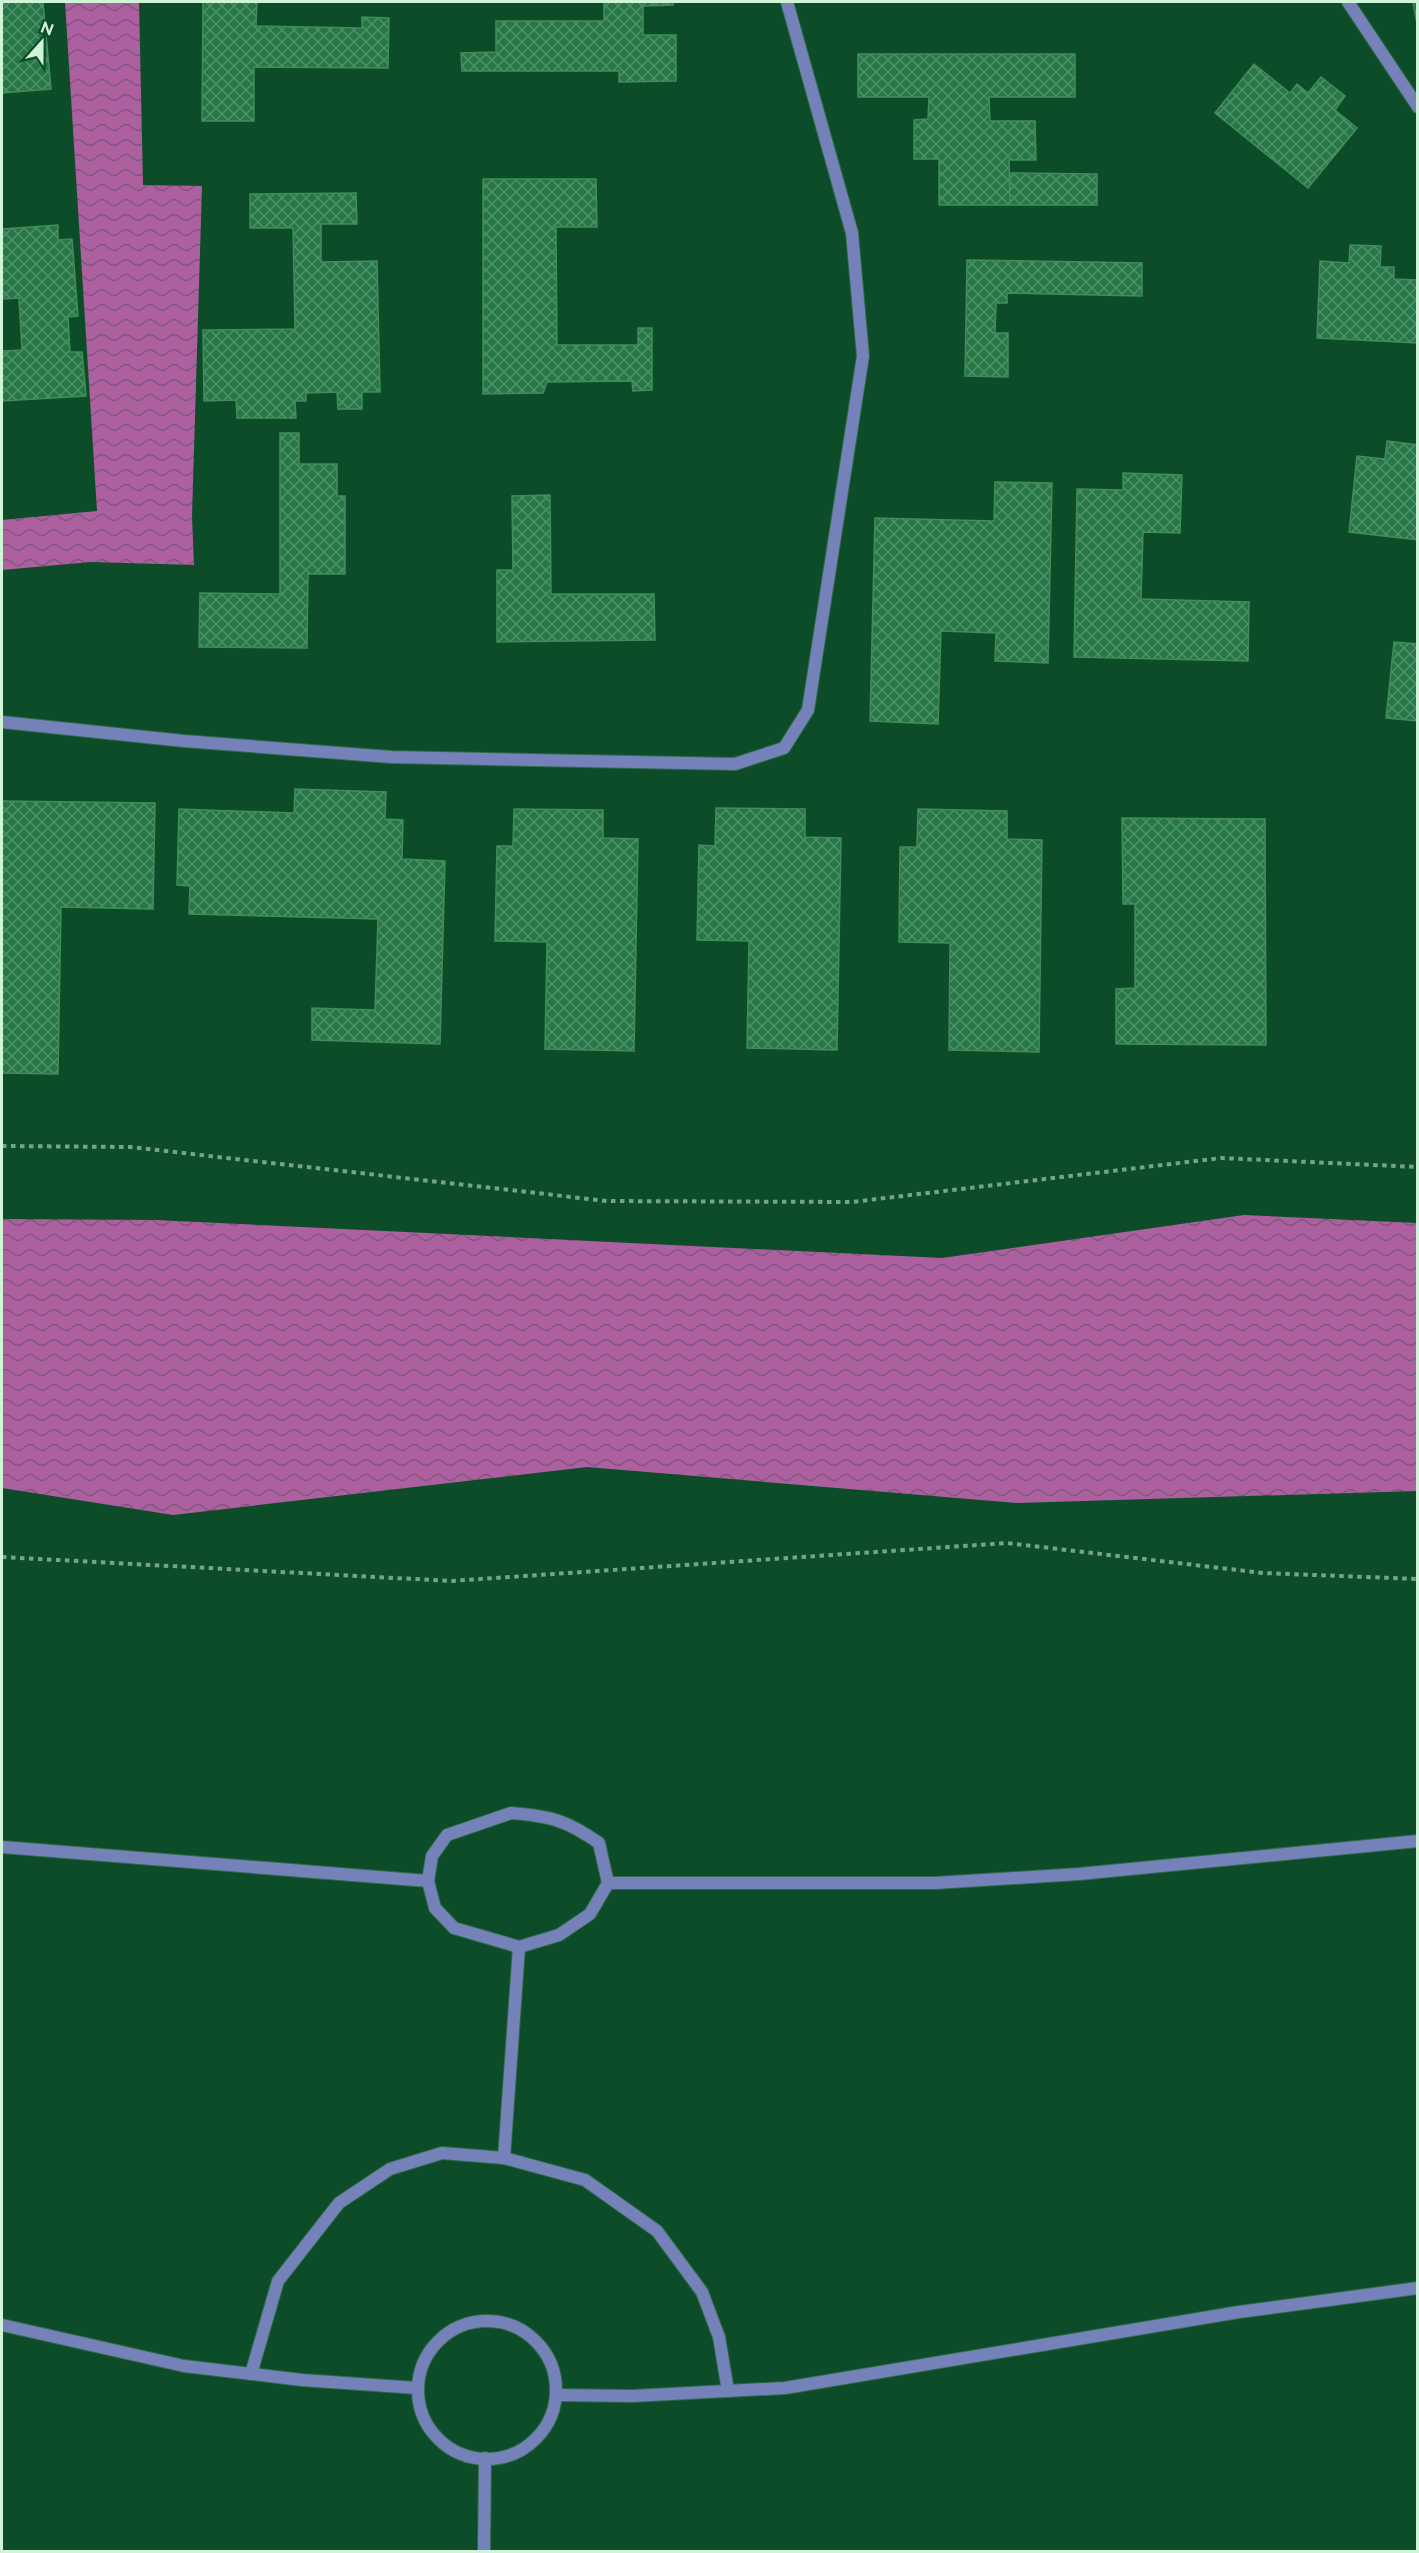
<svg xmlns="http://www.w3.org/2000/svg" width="1419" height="2553" font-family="Raleway,sans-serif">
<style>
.water{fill:url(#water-waves)}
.building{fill:url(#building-cross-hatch);stroke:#408d5a;stroke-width:1.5}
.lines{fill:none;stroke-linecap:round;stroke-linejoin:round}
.service-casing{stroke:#306a48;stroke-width:14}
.path{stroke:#74a686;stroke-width:4;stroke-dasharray:4.5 4.5;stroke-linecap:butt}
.service{stroke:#7482b9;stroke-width:12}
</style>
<defs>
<pattern id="water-waves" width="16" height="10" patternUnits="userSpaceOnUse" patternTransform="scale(1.5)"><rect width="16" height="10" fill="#ac60a0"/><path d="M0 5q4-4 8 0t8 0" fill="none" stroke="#80577a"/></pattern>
<pattern id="building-cross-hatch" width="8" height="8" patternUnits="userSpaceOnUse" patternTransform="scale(1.5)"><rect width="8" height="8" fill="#277645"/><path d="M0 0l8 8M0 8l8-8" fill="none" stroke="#4f9168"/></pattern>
</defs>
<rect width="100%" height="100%" fill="#0d4c28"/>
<g class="water">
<path d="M65 2H139L143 185 202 186 192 516 194 565 91 562 2 570V520L97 511Z"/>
<path d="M1244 1215 1417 1223V1491L1017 1503 587 1467 173 1515 2 1488V1219L156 1220 942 1258Z"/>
</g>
<g class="building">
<path d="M2 2H43L51 89 2 93Z"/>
<path d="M203 2H257L256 26 362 28V17L389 18 388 68 254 67V121H202Z"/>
<path d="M604 2H673V5L643 6V35H676V81L619 82V71H462L461 53 496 52V21H604Z"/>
<path d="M1413 2H1418V29Z"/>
<path d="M858 54H1075V97H989L990 121H1035L1036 160H1009L1010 205H939V159H914V120L928 119 929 97H858Z"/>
<path d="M1254 64 1290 93 1297 84 1308 93 1321 77 1345 96 1335 110 1357 128 1308 188 1215 113Z"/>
<path d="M1010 173 1097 174V205H1010Z"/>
<path d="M483 179H596L597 227H556L557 345H638V328H652V390L633 391 632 381 547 382 543 393 483 394Z"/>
<path d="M356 193 357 224H321V262L377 261 380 392H362V409H338L337 392 306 393V401H295L296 418H237L236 400 204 401 203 330 295 329 293 228H250V194Z"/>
<path d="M58 225V240L72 239 78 316 68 317 70 352H82L86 396 2 401V351L22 350 19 298 2 299V229Z"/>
<path d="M1350 245 1381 246 1380 267H1394V279L1418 280V343L1317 338 1320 261 1349 263Z"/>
<path d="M967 260 1142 263V296L1007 293V303H996L995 333H1008V377L965 376Z"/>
<path d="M280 433H299V464H337V496H345V574H308L307 648 199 647 200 593 280 594Z"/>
<path d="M1387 441 1418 445V540L1349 532 1357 456 1385 459Z"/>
<path d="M1123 473 1182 475 1180 533 1143 532 1141 599 1249 602 1248 661 1074 657 1077 489 1123 490Z"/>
<path d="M995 482 1052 483 1048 663 995 661 996 633 941 631 938 724 870 721 875 518 994 521Z"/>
<path d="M550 495 551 594H654L655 640 497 642V570H513L512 496Z"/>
<path d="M1394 642 1418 644V721L1386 718Z"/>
<path d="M295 789 386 792 385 819 403 820 402 859 445 861 440 1044 312 1040V1008L375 1010 378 919 189 914 190 886 177 885 179 809 294 813Z"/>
<path d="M2 801 155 803 153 909 61 907 58 1074 2 1073Z"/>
<path d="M716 808 805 809V837L841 838 837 1050 747 1048 749 941 697 940 699 845 715 846Z"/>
<path d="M514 809 603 810V838L638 839 634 1051 545 1049 547 942 495 941 497 846H513Z"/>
<path d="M918 809 1007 811V839L1042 840 1039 1052 949 1050 950 943 899 942 900 847H917Z"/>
<path d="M1122 818 1265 819 1266 1045 1116 1044V989L1135 988V904H1123Z"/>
</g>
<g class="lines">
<defs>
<g id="service">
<path d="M1348 2 1418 107"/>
<path d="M2 722 184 741 391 757 735 764 784 748 808 710 863 356 852 233 787 2"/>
<path d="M511 1813C550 1816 566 1820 599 1843L608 1883 590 1914 559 1935 519 1947 454 1928 435 1908 428 1881 432 1856 447 1835Z"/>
<path d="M2 1847 428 1881"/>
<path d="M608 1883H935L1079 1874 1418 1841"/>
<path d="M504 2158 519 1947"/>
<circle cx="487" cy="2390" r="69"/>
<path d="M2 2325 184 2366 302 2380 417 2388"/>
<path d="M251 2374 278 2281 339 2203 390 2169 442 2153 504 2158 585 2180 657 2231 702 2292 719 2337 728 2391"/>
<path d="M557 2395 632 2396 785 2388 1239 2312 1418 2288"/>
<path d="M484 2552 485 2458"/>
</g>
</defs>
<use href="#service" class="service-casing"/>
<g class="path">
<path d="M2 1146 130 1147 607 1201 852 1202 1221 1158 1418 1167"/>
<path d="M2 1557 451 1581 1007 1543 1263 1573 1418 1579"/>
</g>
<use href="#service" class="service"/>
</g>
<rect width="1419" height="2553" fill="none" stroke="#cff4d8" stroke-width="6"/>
<g transform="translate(42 42) rotate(21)" stroke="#0d4c28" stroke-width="4.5" paint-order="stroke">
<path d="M0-4.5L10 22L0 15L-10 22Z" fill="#cff4d8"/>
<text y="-9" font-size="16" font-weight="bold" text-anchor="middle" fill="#cff4d8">N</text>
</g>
</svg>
